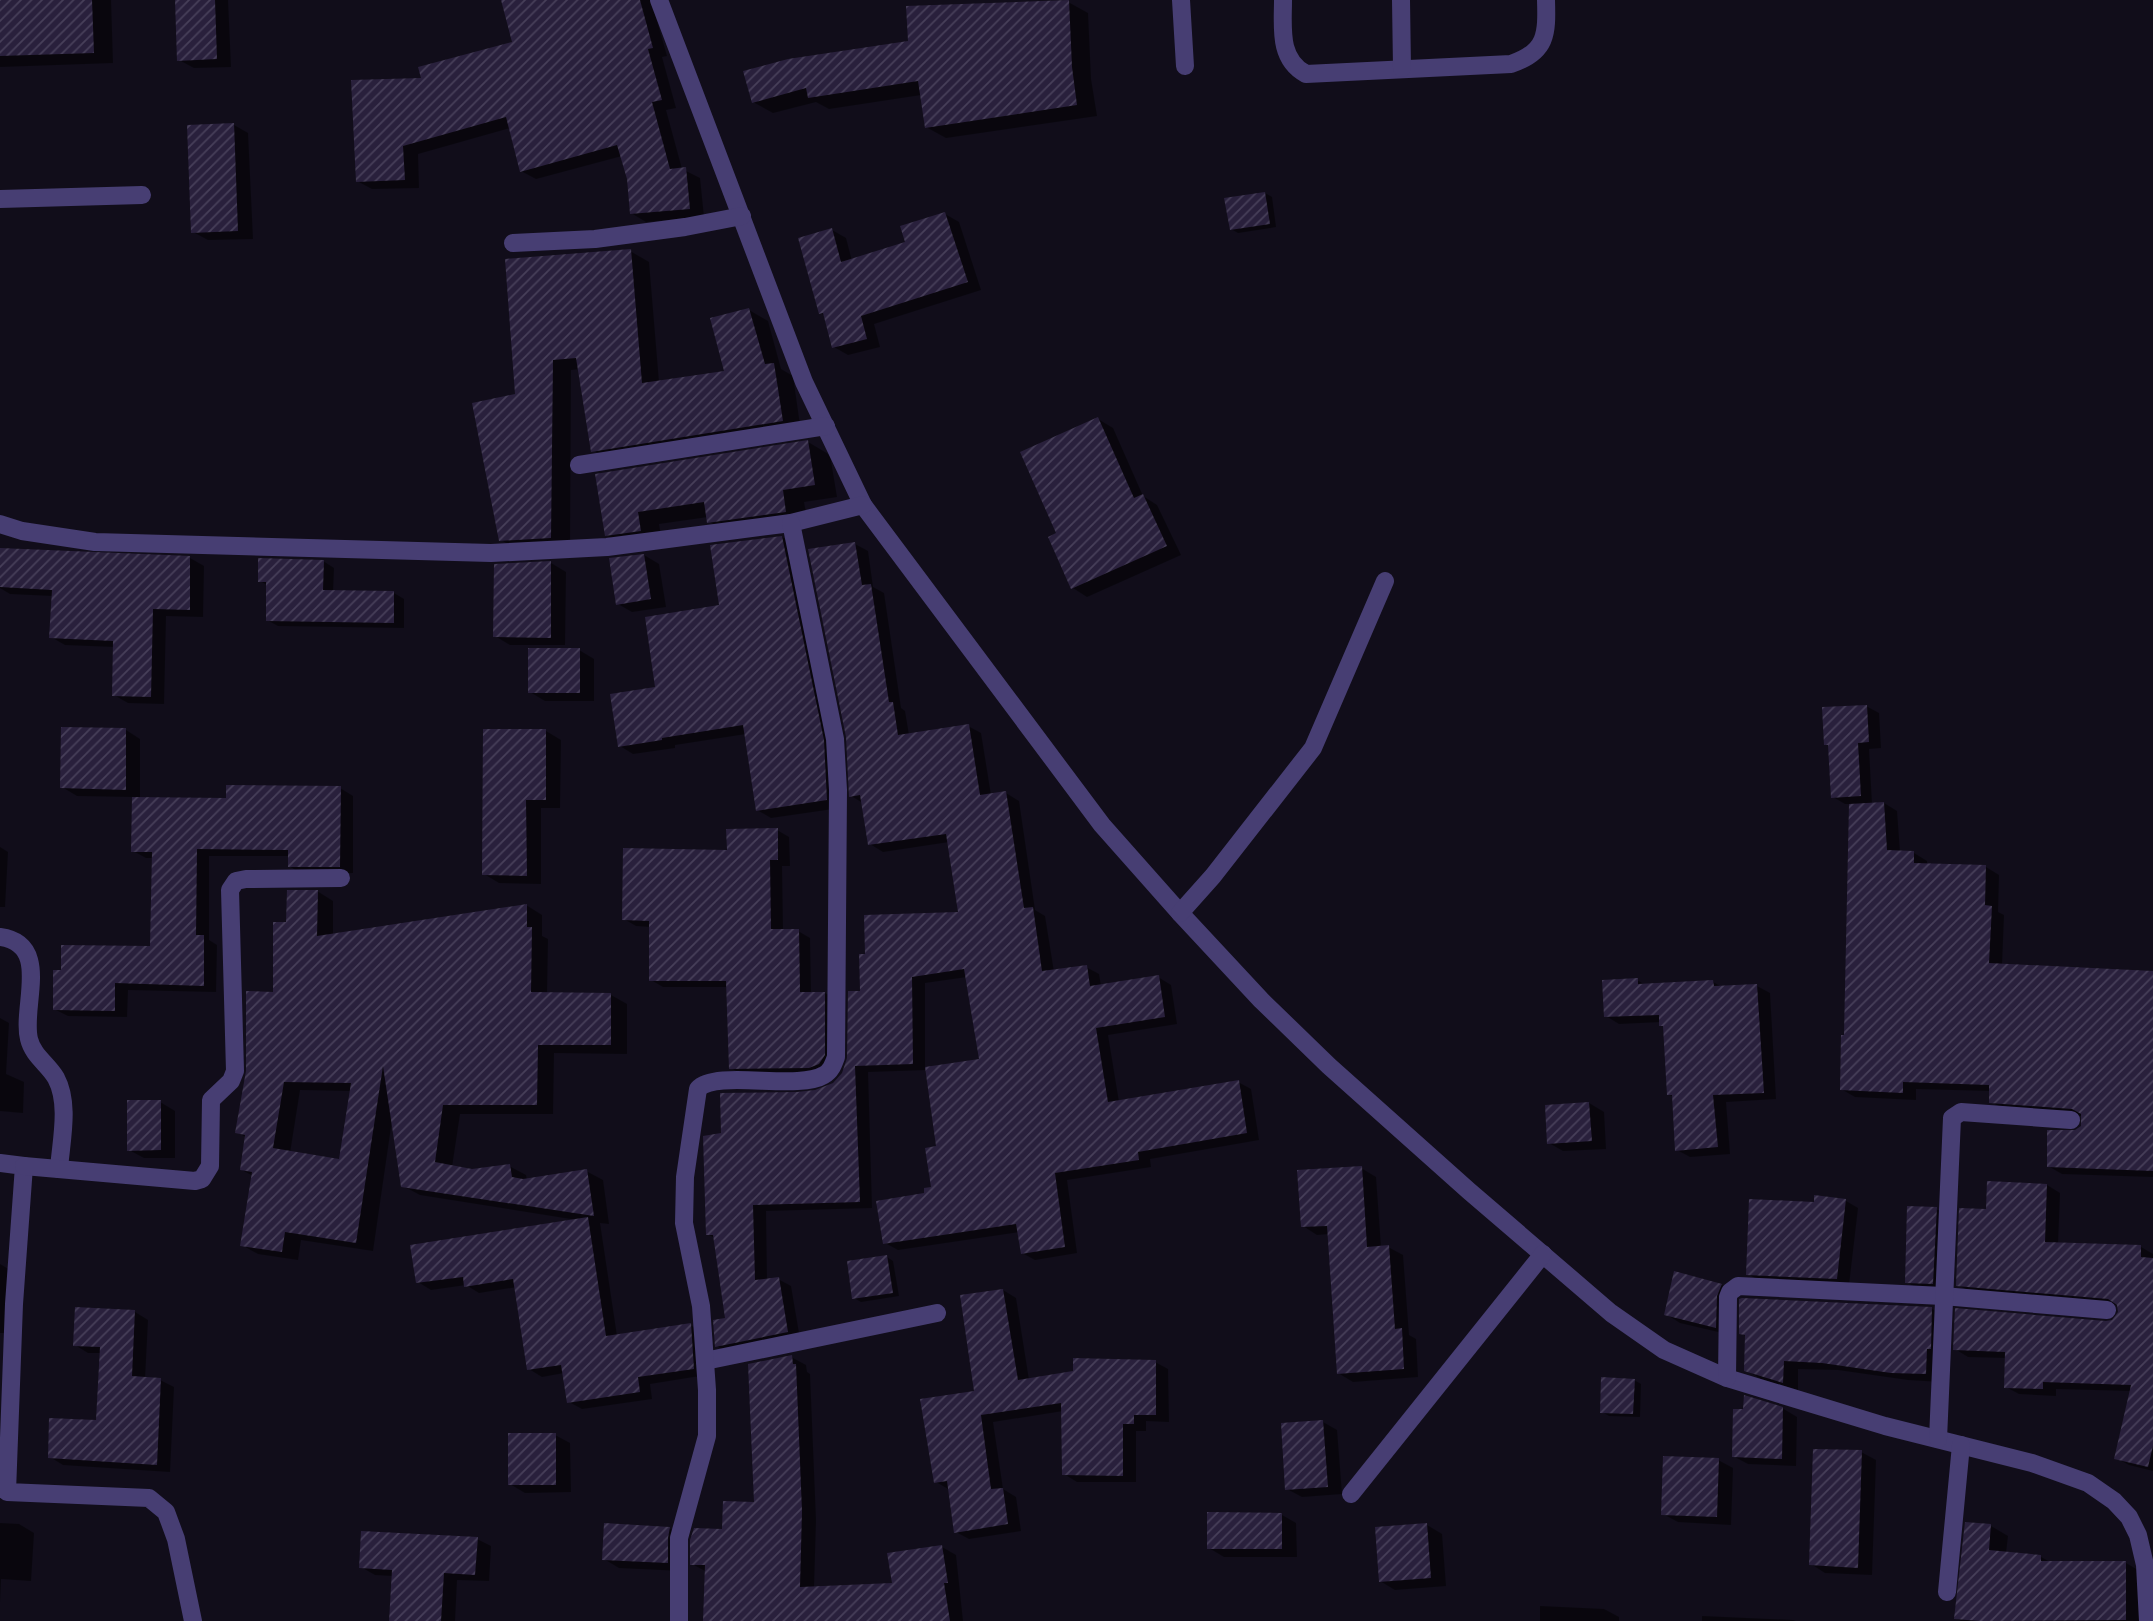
<svg xmlns="http://www.w3.org/2000/svg" width="2153" height="1621" font-family="Ubuntu,sans-serif">
<style>
.shadow{fill:#0007;fill-rule:evenodd}
.building{fill:url(#building-hatch);fill-rule:evenodd}
.lines{fill:none;stroke-linecap:round;stroke-linejoin:round}
.minor{stroke:#473e73;stroke-width:18}
</style>
<defs>
<pattern id="building-hatch" width="6" height="6" patternUnits="userSpaceOnUse" patternTransform="scale(1.75)"><rect width="6" height="6" fill="#29203c"/><path d="M-1 1l2-2M0 6l6-6M5 7l2-2" fill="none" stroke="#473f59"/></pattern>
</defs>
<rect width="100%" height="100%" fill="#110d1a"/>
<g class="shadow">
<path d="M0 0H111L113 63 0 67Z"/>
<path d="M177 0H228L231 67 194 68 179 60Z"/>
<path d="M503 0H651L667 56 662 57 676 108 666 110 682 169 700 178 704 217 646 222 631 213 628 179 622 156 536 179 521 171 510 128 418 154 419 188 372 189 357 181 424 79 515 43Z"/>
<path d="M1068 2 1088 13 1091 79 1097 116 946 138 926 127 921 95 829 109 816 102 773 113 753 102Z"/>
<path d="M234 125 248 133 253 239 208 240 193 232Z"/>
<path d="M1265 193 1272 197 1276 227 1238 233 1231 229Z"/>
<path d="M945 214 959 222 981 290 874 324 880 347 848 355 834 347 826 316 820 313 832 230 846 238 852 261 907 243Z"/>
<path d="M630 251 649 262 659 382 726 372 749 310 768 321 781 369 793 376 801 432 612 461 593 450 580 369 571 370 570 549 520 551 501 540 517 395Z"/>
<path d="M1098 419 1113 428 1143 496 1157 505 1181 555 1087 597 1073 588 1059 534Z"/>
<path d="M808 442 830 455 837 497 804 502 808 524 731 534 708 521V517L659 524 662 543 629 548 606 535 597 475Z"/>
<path d="M782 537 796 546 840 808 771 818 757 810 746 734 675 745V748L633 754 620 746 721 607Z"/>
<path d="M855 544 868 551 873 587 884 593 901 708 905 711 909 735 968 726 981 733 991 795 1006 793 1019 801 1035 910 1045 916 1054 972 1086 967 1099 974 1101 986 1158 977 1171 985 1177 1024 1108 1035 1119 1102 1238 1082 1251 1089 1259 1140 1150 1159 1151 1167 1067 1180 1077 1253 1035 1260 1022 1253 1019 1232 898 1250 885 1243 933 1188 938 1148 927 1070 868 1072 872 1208 766 1211 767 1280 778 1279 791 1286 800 1339 730 1354 717 1346 727 1320 715 1238 707 1234 722 1135 834 1084 843 1074 849 1058 867 956 960 914 949 842 883 852 870 844 863 803 851 796ZM967 977 981 1061 925 1069V983Z"/>
<path d="M0 550 190 558 204 566 203 617 166 616 164 704 128 703 114 695 115 647 65 645 51 637 53 596 10 594 0 588Z"/>
<path d="M644 555 659 564 666 607 632 612 618 604Z"/>
<path d="M323 561 334 568 333 592 394 593 404 599V628L278 626 267 620V585L260 581Z"/>
<path d="M551 563 566 572 565 645H510L495 636Z"/>
<path d="M579 650 594 659V701H545L530 692Z"/>
<path d="M1866 706 1879 713 1881 748 1869 749 1872 804 1884 803 1897 811 1900 852 1914 853 1927 861V865L1986 867 1999 875 1998 912 2004 915 2002 965 2153 973V1177L2062 1174 2048 1166 2078 1132 2084 1120 2082 1116 2004 1109 1991 1102V1091L1916 1089V1100L1855 1097 1841 1089 1846 1036 1851 804H1845L1833 797 1830 747 1826 744Z"/>
<path d="M126 730 140 739V799L227 800 340 788 353 796V873L302 874 289 866 290 856H209V940L217 945 216 992 128 990 127 1017 68 1016 54 1009 152 948 154 858H146L133 851 134 797 77 796 62 787Z"/>
<path d="M546 731 561 740 560 808H541V884L499 883 484 874Z"/>
<path d="M777 830 789 837 790 866H782L783 931H798L810 938 811 994 825 993 837 1000 836 1062 822 1074 743 1075 731 1068 728 987H663L651 980V927L636 926 624 919 729 852Z"/>
<path d="M0 847 8 852 5 907H0Z"/>
<path d="M317 891 333 901V936L526 905 542 915V936L548 939 547 994 611 995 627 1004V1054L554 1053 553 1114H460L452 1167 472 1171 509 1166 526 1175 527 1180 586 1171 603 1180 609 1224 600 1223 617 1336 690 1325 703 1332 706 1375 650 1384 652 1399 582 1409 569 1402 564 1373 542 1377 529 1369 517 1287 479 1293 466 1285 431 1290 418 1282 577 1220 420 1195 403 1186 392 1120 373 1251 301 1240 298 1260 258 1254 242 1245 253 1176 242 1170 247 1138 237 1132 274 993 288 924ZM300 1090 351 1091 340 1161 290 1153Z"/>
<path d="M1637 980 1647 986 1713 982 1722 987 1757 986 1770 993 1776 1099 1726 1102 1730 1154 1690 1157 1677 1150 1673 1097 1668 1094 1665 1027 1661 1025V1022L1619 1024 1606 1016Z"/>
<path d="M0 1018 9 1023 6 1074 24 1082 23 1113 0 1111Z"/>
<path d="M160 1102 175 1111V1158H144L129 1150Z"/>
<path d="M1589 1103 1604 1112 1606 1149 1563 1151 1549 1143Z"/>
<path d="M1361 1168 1376 1177 1381 1247H1388L1403 1255 1409 1335 1416 1339 1418 1377 1353 1382 1338 1373 1329 1234 1317 1235 1303 1226Z"/>
<path d="M2047 1185 2060 1193 2058 1244 2141 1247 2153 1254V1471L2129 1465 2116 1458 2132 1391 2056 1389V1396L2019 1394 2006 1387 2007 1358 1968 1357 1955 1349 2106 1323 2117 1318 2120 1310 2118 1305 1971 1292 1958 1285 1988 1211Z"/>
<path d="M1846 1201 1858 1208 1849 1285 1760 1281 1748 1274 1815 1204Z"/>
<path d="M1936 1209 1951 1217 1948 1292 1921 1290 1906 1282Z"/>
<path d="M887 1257 893 1261 899 1296 861 1302 854 1298Z"/>
<path d="M0 1264 10 1270 7 1333H0Z"/>
<path d="M1676 1273 1722 1285 1736 1294 1731 1335 1680 1323 1666 1314Z"/>
<path d="M1003 1290 1016 1298 1029 1380 1155 1362 1168 1369 1169 1422 1146 1421V1431H1136V1482H1077L1064 1474 1063 1411 993 1422 1003 1489 1016 1497 1021 1531 969 1539 956 1532 950 1490 936 1482 976 1393Z"/>
<path d="M1932 1309 1947 1317 1941 1382 1908 1380 1838 1370 1798 1369V1390L1761 1379 1746 1370 1747 1337 1741 1333Z"/>
<path d="M135 1312 148 1320 145 1379 160 1380 174 1387 170 1472 63 1465 50 1457 98 1422 101 1353H88L75 1345Z"/>
<path d="M791 1357 806 1365 807 1372 810 1374 816 1520 814 1588 894 1585 942 1547 956 1555 963 1621H704L707 1572 692 1564 723 1531 755 1504Z"/>
<path d="M1634 1380 1641 1384 1640 1417 1609 1416 1602 1412Z"/>
<path d="M1782 1408 1797 1417 1796 1466 1748 1464 1733 1456Z"/>
<path d="M1323 1422 1337 1430 1342 1494 1302 1497 1287 1489Z"/>
<path d="M555 1435 570 1443 571 1492 525 1493 510 1484Z"/>
<path d="M1861 1452 1876 1460 1872 1575 1825 1573 1811 1564Z"/>
<path d="M1718 1460 1733 1468 1731 1525 1678 1522 1663 1514Z"/>
<path d="M1282 1515 1296 1523 1297 1557H1224L1209 1548Z"/>
<path d="M0 1523 19 1524 34 1533 31 1581 1 1579 0 1602Z"/>
<path d="M605 1525 670 1529 684 1537 682 1571 619 1568 604 1559Z"/>
<path d="M1427 1525 1442 1534 1446 1586 1395 1590 1380 1581Z"/>
<path d="M1991 1526 2008 1536 2006 1553 2041 1557 2052 1563H2126L2143 1573V1621H1961L1956 1618Z"/>
<path d="M477 1539 491 1546 489 1581 457 1580 455 1621H391L393 1576 375 1575 361 1567Z"/>
<path d="M1540 1606 1604 1609 1619 1617V1621H1540Z"/>
<path d="M1702 1616 1793 1620 1796 1621H1702Z"/>
</g>
<g class="building">
<path d="M0 0H92L94 53 0 56Z"/>
<path d="M175 0H215L217 59 177 61Z"/>
<path d="M501 0H640L653 48 648 49 662 100 652 102 670 169 686 167 690 209 630 214 627 179 617 145 520 172 506 117 403 146 405 180 356 182 351 80 421 78 418 67 512 42Z"/>
<path d="M1069 0 1072 67 1077 105 925 128 918 81 808 98 806 88 752 103 743 71 788 59 908 41 906 6Z"/>
<path d="M234 123 238 231 191 233 187 125Z"/>
<path d="M1265 192 1270 224 1230 230 1224 198Z"/>
<path d="M945 212 968 282 861 316 867 339 832 348 823 313 819 314 798 238 832 228 841 262 905 242 900 226Z"/>
<path d="M631 249 642 383 724 371 710 318 749 308 765 364 774 363 783 421 591 452 576 358 553 360 551 538 499 541 472 403 515 394 505 259Z"/>
<path d="M1098 417 1134 498 1143 494 1167 546 1071 589 1048 537 1056 533 1020 452Z"/>
<path d="M808 440 815 485 783 490 786 512 707 523 704 502 638 512 641 531 605 536 595 474Z"/>
<path d="M782 536 824 740 827 800 756 811 743 725 662 738V740L618 747 610 694 655 687 645 617 719 605 710 545Z"/>
<path d="M855 542 862 585 871 584 889 702H893L898 735 969 724 980 795 1006 791 1024 908 1033 907 1042 971 1087 965 1090 986 1159 975 1165 1017 1096 1028 1108 1102 1239 1080 1247 1133 1138 1152 1139 1160 1055 1173 1065 1247 1021 1254 1016 1224 883 1244 876 1201 924 1193V1188L931 1187 925 1148 936 1146 925 1067 979 1059 964 969 912 977 913 1064 855 1066 860 1202 753 1205 755 1280 779 1277 788 1332 715 1347 713 1320 725 1318 713 1235H706L703 1136 721 1133 720 1093 797 1092 815 1090 833 1083 842 1073 847 1058 848 991H860L859 954H865L864 915 958 912 946 834 868 845 860 795 849 797 846 737 808 549Z"/>
<path d="M0 548 190 556V610L153 609 151 697 112 696 113 641 49 638 52 590 0 587Z"/>
<path d="M644 554 651 599 616 605 609 558Z"/>
<path d="M258 558 324 560 323 590 394 591V623L266 621V582H258Z"/>
<path d="M551 561V638L493 637 494 564Z"/>
<rect x="528" y="648" width="52" height="45"/>
<path d="M1867 705 1869 742 1858 743 1861 796 1831 798 1828 745H1824L1822 707Z"/>
<path d="M61 727 126 728V790L60 788Z"/>
<path d="M483 729H546V800H526L527 876 482 875Z"/>
<path d="M226 785 341 786 340 867H288V850L197 849 196 935H204V986L115 983V1011L53 1010V970H61V945L150 946 152 852H131L132 797 226 798Z"/>
<path d="M1884 802 1887 850 1914 851V863L1986 865 1985 905 1992 906 1989 963 2153 971V1171L2047 1167V1130H2075L2081 1126V1114L2072 1109 1989 1103V1085L1903 1082V1093L1840 1090 1841 1035H1844L1849 804Z"/>
<path d="M778 828V860H770L771 929H799L800 992H825V1055L819 1064 809 1068 729 1069 726 981H649V921L622 920 623 848 727 850 726 829Z"/>
<path d="M287 890H318L317 936 527 904V927H532L531 992 611 993V1045H538L537 1105H443L435 1162 472 1169 510 1164 512 1177 523 1179 587 1169 594 1216 401 1187 383 1066 356 1243 285 1232 282 1252 240 1246 252 1172 240 1170 245 1135 235 1133 246 1071V991L273 992V922H286ZM284 1082 351 1083 339 1159 273 1148Z"/>
<path d="M1638 978V984L1713 980 1714 986 1757 984 1764 1093 1713 1095 1718 1147 1675 1151 1672 1095H1667L1663 1026H1659V1015L1604 1017 1602 980Z"/>
<path d="M127 1100H161V1150L127 1151Z"/>
<path d="M1589 1102 1592 1141 1547 1144 1545 1105Z"/>
<path d="M1362 1166 1367 1247 1389 1245 1395 1329 1402 1328 1404 1369 1337 1374 1327 1226 1301 1227 1297 1170Z"/>
<path d="M1987 1181 2047 1184 2045 1242 2141 1245V1257L2153 1258V1446L2148 1467 2114 1459 2131 1385 2043 1382V1389L2004 1388 2005 1352 1953 1350 1955 1308 2106 1321 2112 1320 2118 1312 2117 1305 2108 1299 1956 1286 1959 1208 1986 1209Z"/>
<path d="M1814 1195 1846 1199 1837 1279 1746 1275 1749 1199 1814 1202Z"/>
<path d="M1907 1206 1937 1207 1933 1284 1905 1283Z"/>
<path d="M588 1217 606 1336 691 1323 694 1369 638 1377 640 1392 567 1403 561 1365 527 1370 513 1279 464 1287 463 1277 416 1283 410 1245Z"/>
<path d="M887 1255 893 1293 852 1299 847 1261Z"/>
<path d="M1674 1271 1722 1284 1717 1296 1716 1328 1664 1315Z"/>
<path d="M1003 1289 1018 1380 1073 1371V1358L1156 1360V1415H1134V1424H1123V1476L1062 1475 1061 1403 981 1415 991 1489 1003 1488 1008 1524 954 1533 947 1481 934 1483 920 1399 974 1391 960 1295Z"/>
<path d="M1742 1298 1932 1307 1931 1349H1927L1926 1374 1891 1373 1822 1363 1784 1361 1783 1383 1744 1371 1745 1335 1739 1334V1299Z"/>
<path d="M75 1307 135 1310 132 1376 161 1378 157 1465 48 1458 49 1418 96 1420 100 1347 73 1346Z"/>
<path d="M792 1355 793 1364H796L802 1511 800 1587 892 1583 887 1553 942 1545 948 1583H944L950 1621H703L705 1565H690V1540L694 1528 722 1529 723 1501 754 1502 748 1364Z"/>
<path d="M1601 1377 1635 1379 1633 1414 1600 1413Z"/>
<path d="M1744 1395 1783 1407 1782 1459 1732 1457 1733 1409H1743Z"/>
<path d="M1323 1420 1328 1487 1285 1490 1281 1423Z"/>
<rect x="508" y="1433" width="48" height="52"/>
<path d="M1813 1449 1862 1450 1858 1568 1809 1565Z"/>
<path d="M1663 1456 1719 1458 1717 1517 1661 1515Z"/>
<path d="M1207 1512 1282 1513V1549H1207Z"/>
<path d="M1965 1522 1991 1524 1989 1550 2041 1555V1561H2126V1620L1980 1621 1954 1619Z"/>
<path d="M604 1523 670 1527 668 1538V1563L602 1560Z"/>
<path d="M1427 1523 1431 1578 1379 1582 1375 1527Z"/>
<path d="M361 1531 478 1537 475 1575 444 1573 441 1621H389L392 1570 359 1568Z"/>
</g>
<g class="lines">
<g class="minor">
<path d="M659 0 804 382 863 505 1102 825 1180 913 1261 1000 1329 1066 1469 1191 1611 1313 1664 1350 1727 1378 1885 1426 2032 1463 2088 1483 2114 1501 2129 1517 2138 1535 2145 1565 2148 1621"/>
<path d="M1181 0 1185 66"/>
<path d="M1283 0C1283 27 1278 59 1306 74L1511 64C1547 52 1547 34 1546 0"/>
<path d="M1401 0 1402 68"/>
<path d="M0 199 142 195"/>
<path d="M513 243 595 239 685 227 742 216"/>
<path d="M579 465 826 426"/>
<path d="M0 524 22 531 95 542 491 553 607 547 791 523 863 505"/>
<path d="M1180 913 1213 876 1313 748 1385 581"/>
<path d="M0 937C52 944 21 1006 29 1039 33 1056 48 1064 56 1078 70 1104 61 1141 59 1169"/>
<path d="M0 1163 24 1166 14 1304 7 1492 149 1498 166 1512 176 1539 193 1621"/>
<path d="M24 1166 195 1181 202 1179 210 1166 211 1100 231 1081 235 1071 230 890 236 881 246 879 341 878"/>
<path d="M705 1361 937 1313"/>
<path d="M1727 1378 1728 1297 1730 1292 1738 1286 1943 1296 2107 1310"/>
<path d="M1938 1439 1952 1118 1961 1112 2071 1120"/>
<path d="M1351 1494 1543 1254"/>
<path d="M1947 1592 1961 1445"/>
<path d="M679 1621V1538L707 1436V1390L701 1306 684 1223 685 1177 698 1089C716 1069 798 1091 824 1075 831 1071 833 1065 836 1057L838 790 835 739 791 523"/>
</g>
</g>
</svg>
